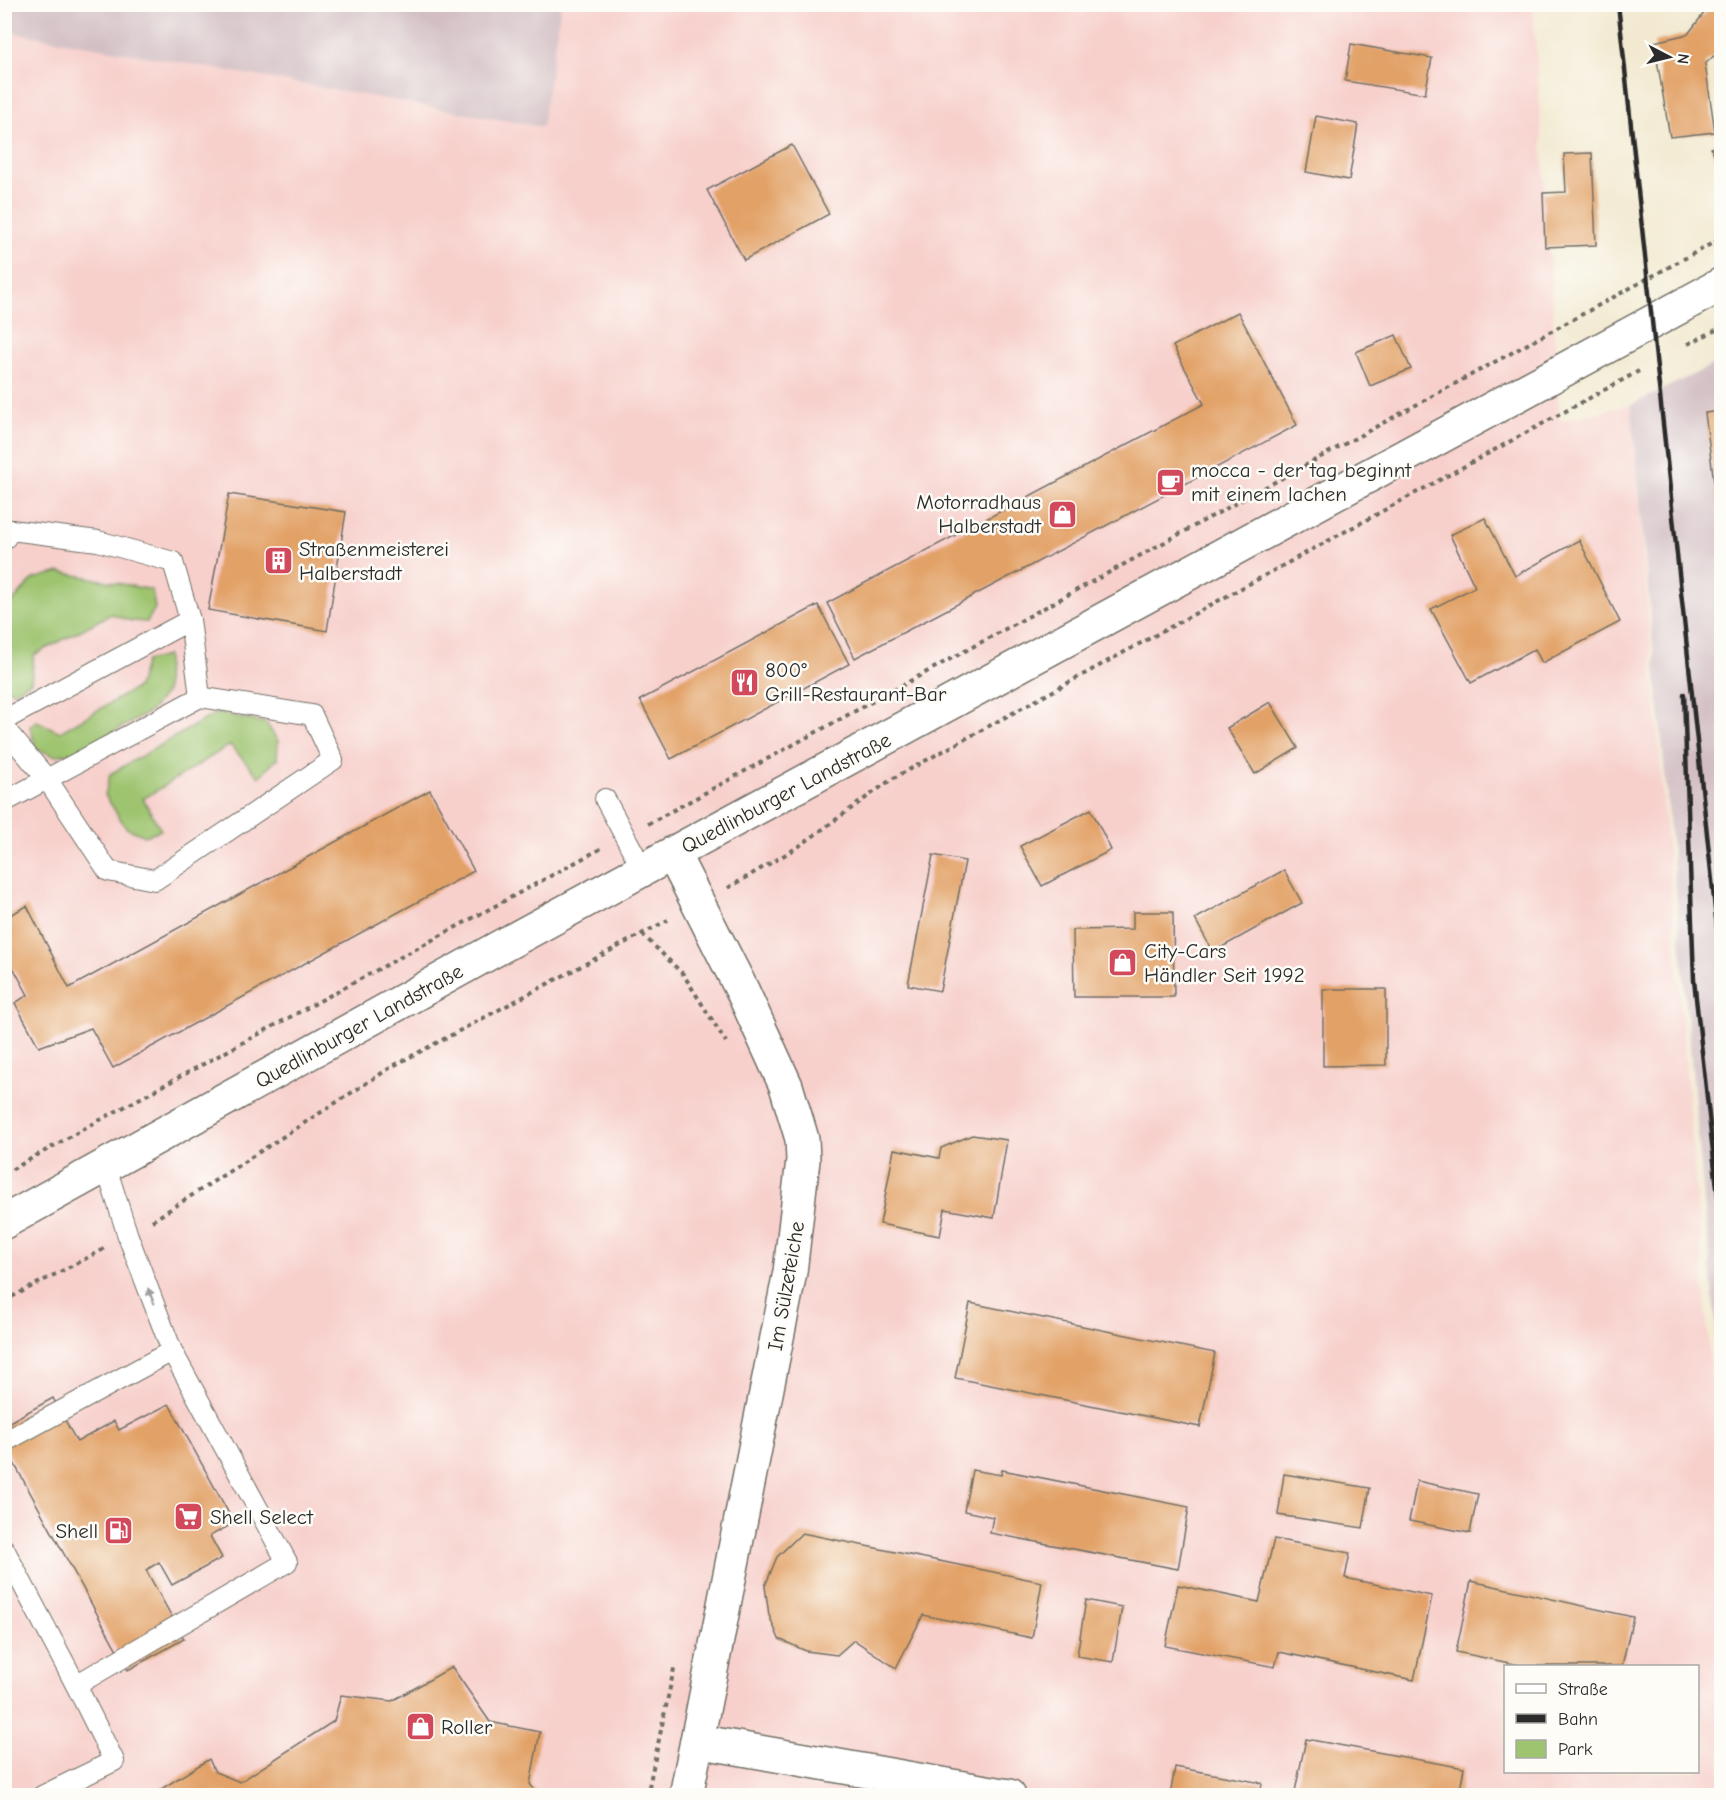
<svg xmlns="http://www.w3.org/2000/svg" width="1726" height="1800" font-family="'Comic Neue',sans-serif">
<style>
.built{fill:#f7d0cc;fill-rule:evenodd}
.industrial{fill:#d2bec3}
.green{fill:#9ec46f;stroke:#64784d;stroke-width:1.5}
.building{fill:#e2a166}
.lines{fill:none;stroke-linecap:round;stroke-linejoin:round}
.lane-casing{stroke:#716e65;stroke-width:22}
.street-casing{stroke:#716e65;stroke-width:36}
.secondary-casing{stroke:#716e65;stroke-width:36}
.path{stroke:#716e65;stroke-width:4;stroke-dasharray:4.5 4.5;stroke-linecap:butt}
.lane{stroke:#fff;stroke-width:20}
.street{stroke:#fff;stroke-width:33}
.secondary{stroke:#fff;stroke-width:33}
.rail{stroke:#2b2b2b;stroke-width:4.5}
.oneway{fill:#a0a0a0}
.labels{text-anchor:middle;stroke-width:5;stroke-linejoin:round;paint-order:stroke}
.poi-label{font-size:21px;fill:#2b2b2b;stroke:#fdfcf7;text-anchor:start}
.street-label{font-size:21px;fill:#2b2b2b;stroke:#fdfcf7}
</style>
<rect width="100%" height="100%" fill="#fdfcf7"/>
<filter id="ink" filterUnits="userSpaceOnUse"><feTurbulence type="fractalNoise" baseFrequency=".0167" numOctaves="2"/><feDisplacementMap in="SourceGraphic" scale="12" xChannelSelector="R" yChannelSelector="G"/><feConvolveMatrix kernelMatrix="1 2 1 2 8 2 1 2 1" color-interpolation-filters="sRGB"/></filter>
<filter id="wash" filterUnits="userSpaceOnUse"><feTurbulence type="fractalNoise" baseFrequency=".008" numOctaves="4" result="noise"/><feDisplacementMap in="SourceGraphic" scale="24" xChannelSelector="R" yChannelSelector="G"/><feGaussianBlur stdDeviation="1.35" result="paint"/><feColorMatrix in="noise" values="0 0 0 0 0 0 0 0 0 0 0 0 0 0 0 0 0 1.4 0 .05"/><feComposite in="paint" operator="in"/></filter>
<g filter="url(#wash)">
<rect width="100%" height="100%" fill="#f2e9d0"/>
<path class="built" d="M5 5H1533L1560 421 1631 405 1721 1495V1795L5 1796ZM1506 1666H1698V1772H1506Z"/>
<g class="industrial">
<path d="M4 5 5 4 561 5 542 127 5 31Z"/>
<path d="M1721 361V1384L1631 405Z"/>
</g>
<g class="green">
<path d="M60 572 152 590 155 608 147 622 131 621 111 614 34 655 31 682 13 692 5 686 8 607 33 579Z"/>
<path d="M167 656 166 692 150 712 77 752 55 756 36 749 30 726 37 721 60 732 138 687 146 661Z"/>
<path d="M216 713 266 723 278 741 277 759 259 777 230 745 143 799 161 830 145 836 126 828 105 795 110 774Z"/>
</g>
<g id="blocks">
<g class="building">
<path d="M1711 4H1722V60L1714 56 1705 64 1715 132 1670 137 1654 42 1688 34Z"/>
<path d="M1351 44 1432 58 1425 94 1345 81Z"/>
<path d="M1316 116 1358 124 1349 180 1306 172Z"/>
<path d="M1722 129V169L1711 148 1720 143 1715 132Z"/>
<path d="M792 145 829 214 744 260 707 190Z"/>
<path d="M1592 153 1596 245 1545 247 1543 193 1566 192 1564 154Z"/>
<path d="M1238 312 1297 425 855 658 827 603 1204 404 1173 346Z"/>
<path d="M1396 335 1411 369 1370 386 1356 352Z"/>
<path d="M1722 411V521H1719L1705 413Z"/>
<path d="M229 494 346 512 327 631 208 610Z"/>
<path d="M1485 518 1515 576 1579 540 1620 622 1542 663 1535 649 1471 683 1431 609 1475 587 1450 535Z"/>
<path d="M818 605 849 664 671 759 640 700Z"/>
<path d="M1270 702 1298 748 1255 774 1227 728Z"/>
<path d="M430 790 474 871 113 1068 91 1028 39 1047 15 1003 28 995 14 969 8 973 4 967V918L27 906 69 988Z"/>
<path d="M1091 809 1111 850 1042 886 1020 846Z"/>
<path d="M933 855 965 861 940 991 908 985Z"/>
<path d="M1284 870 1302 903 1213 952 1195 919Z"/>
<path d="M1133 912H1173L1174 997H1074L1073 930 1133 929Z"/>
<path d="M1323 989H1386V1065L1323 1066Z"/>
<path d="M972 1135 1007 1140 994 1218 945 1209 940 1236 880 1224 894 1149 939 1158 941 1148Z"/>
<path d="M970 1303 1215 1353 1200 1427 955 1378Z"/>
<path d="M53 1398 77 1442 114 1421 119 1430 169 1404 234 1523 210 1536 222 1558 172 1585 159 1562 146 1570 184 1639 128 1670 4 1445V1425Z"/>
<path d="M972 1470 1001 1475 1002 1470 1189 1507 1178 1569 990 1533 993 1517 964 1511Z"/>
<path d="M1284 1474 1370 1488 1363 1528 1278 1515Z"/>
<path d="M1417 1481 1478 1494 1470 1533 1409 1521Z"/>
<path d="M802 1533 1042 1582 1032 1638 923 1615 896 1668 854 1640 837 1655 806 1651 779 1639 769 1615 765 1586 777 1557Z"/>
<path d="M1274 1539 1350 1553 1345 1578 1432 1596 1414 1680 1279 1652 1275 1667 1165 1646 1178 1585 1259 1602Z"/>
<path d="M1471 1581 1633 1617 1622 1666H1524L1456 1652Z"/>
<path d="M1086 1600 1122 1607 1113 1662 1077 1656Z"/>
<path d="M452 1667 490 1722 540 1732 530 1784 539 1796H150L209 1759 215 1772 240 1782 334 1721 341 1695 392 1701Z"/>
<path d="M1306 1739 1464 1768 1459 1796H1294Z"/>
<path d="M1175 1767 1262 1783 1260 1796H1170Z"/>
</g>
</g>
</g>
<g filter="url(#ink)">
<use href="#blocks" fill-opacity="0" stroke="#716e65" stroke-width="1.5"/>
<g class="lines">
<defs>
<g id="lane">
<path d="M4 540 11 530 98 541 173 562 190 620 200 697"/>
<path d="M4 720 190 620"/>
<path d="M4 728 47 779 108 871 155 880 333 760 312 715 200 697 4 802"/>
<path d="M605 799 643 870"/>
<path d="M4 1442 172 1351"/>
<path d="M4 1549 76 1685"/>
<path d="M42 1796 114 1761 76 1685 287 1562 172 1351 128 1236 106 1167"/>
</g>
<g id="street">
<path d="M673 854 743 992 786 1086 802 1139 803 1160 790 1272 686 1796"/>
<path d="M697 1741 1009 1796"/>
</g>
<path id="secondary" d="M4 1222 500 947 1722 284"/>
</defs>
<use href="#lane" class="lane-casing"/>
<use href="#street" class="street-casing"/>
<use href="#secondary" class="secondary-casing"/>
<g class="path">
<path d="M1688 344 1722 327"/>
<path d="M648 824 1722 238"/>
<path d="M728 888 798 847 892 779 1639 371"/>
<path d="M642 934 683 974 726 1042"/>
<path d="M4 1174 89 1126 602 848"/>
<path d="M152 1221 393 1066 668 920"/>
<path d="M4 1301 104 1249"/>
<path d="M647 1796 675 1664"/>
</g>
<use href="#lane" class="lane"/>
<use href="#street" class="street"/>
<use href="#secondary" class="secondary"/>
<g class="rail">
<path d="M1618 4 1722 974"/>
<path d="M1684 694 1694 980 1722 1233"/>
</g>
</g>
<defs><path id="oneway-solid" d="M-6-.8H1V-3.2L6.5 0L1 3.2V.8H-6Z" transform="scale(1.5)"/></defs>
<use class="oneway" href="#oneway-solid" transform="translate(151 1296) rotate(-111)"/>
</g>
<defs>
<symbol id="cafe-square" viewBox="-11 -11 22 22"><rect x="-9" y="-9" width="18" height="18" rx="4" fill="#d1495b" stroke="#fdfcf7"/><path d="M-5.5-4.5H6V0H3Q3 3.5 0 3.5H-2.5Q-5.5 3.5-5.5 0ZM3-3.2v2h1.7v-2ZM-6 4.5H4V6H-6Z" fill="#fff"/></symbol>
<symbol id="shop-square" viewBox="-11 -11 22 22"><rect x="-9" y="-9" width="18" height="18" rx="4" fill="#d1495b" stroke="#fdfcf7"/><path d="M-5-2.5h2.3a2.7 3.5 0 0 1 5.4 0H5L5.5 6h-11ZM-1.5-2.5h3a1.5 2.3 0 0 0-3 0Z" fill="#fff"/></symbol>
<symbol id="building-square" viewBox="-11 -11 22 22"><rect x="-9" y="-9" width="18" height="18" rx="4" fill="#d1495b" stroke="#fdfcf7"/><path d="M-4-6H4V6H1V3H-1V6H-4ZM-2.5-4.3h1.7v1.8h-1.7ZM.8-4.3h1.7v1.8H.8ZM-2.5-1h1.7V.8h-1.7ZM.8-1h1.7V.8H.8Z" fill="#fff"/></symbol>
<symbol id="restaurant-square" viewBox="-11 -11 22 22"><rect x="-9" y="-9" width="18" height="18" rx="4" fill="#d1495b" stroke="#fdfcf7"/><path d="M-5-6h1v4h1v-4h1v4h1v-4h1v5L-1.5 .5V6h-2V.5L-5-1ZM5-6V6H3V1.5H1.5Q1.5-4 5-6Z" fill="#fff"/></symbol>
<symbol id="supermarket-square" viewBox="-11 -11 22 22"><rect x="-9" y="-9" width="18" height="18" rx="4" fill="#d1495b" stroke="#fdfcf7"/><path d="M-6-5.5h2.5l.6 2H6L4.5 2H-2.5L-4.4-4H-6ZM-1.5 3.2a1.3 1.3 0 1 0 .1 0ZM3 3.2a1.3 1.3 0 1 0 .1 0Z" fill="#fff"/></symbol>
<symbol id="fuel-square" viewBox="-11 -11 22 22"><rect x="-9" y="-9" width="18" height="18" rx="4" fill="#d1495b" stroke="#fdfcf7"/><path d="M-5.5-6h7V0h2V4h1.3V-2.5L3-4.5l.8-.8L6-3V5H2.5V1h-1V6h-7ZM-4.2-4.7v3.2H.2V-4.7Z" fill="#fff"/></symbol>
</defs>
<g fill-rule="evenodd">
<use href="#cafe-square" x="1154" y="466" width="33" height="33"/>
<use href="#shop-square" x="1046" y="498" width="33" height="33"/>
<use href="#building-square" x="262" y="544" width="33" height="33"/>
<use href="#restaurant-square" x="728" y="666" width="33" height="33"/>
<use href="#shop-square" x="1106" y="946" width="33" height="33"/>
<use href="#supermarket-square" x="172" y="1500" width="33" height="33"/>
<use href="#fuel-square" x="102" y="1514" width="33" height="33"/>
<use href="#shop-square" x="404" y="1710" width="33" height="33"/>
</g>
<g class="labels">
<g class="poi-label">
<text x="1191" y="477">mocca - der tag beginnt<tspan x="1191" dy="24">mit einem lachen</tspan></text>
<text x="1041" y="509" text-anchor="end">Motorradhaus<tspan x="1041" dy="24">Halberstadt</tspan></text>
<text x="299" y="556">Straßenmeisterei<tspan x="299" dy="24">Halberstadt</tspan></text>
<text x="765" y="677">800°<tspan x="765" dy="24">Grill-Restaurant-Bar</tspan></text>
<text x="1144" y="958">City-Cars<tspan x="1144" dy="24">Händler Seit 1992</tspan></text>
<text x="210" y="1524">Shell Select</text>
<text x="98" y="1538" text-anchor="end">Shell</text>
<text x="441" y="1734">Roller</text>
</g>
<g class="street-label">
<text transform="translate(786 793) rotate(-28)" y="7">Quedlinburger Landstraße</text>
<text transform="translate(359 1026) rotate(-29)" y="7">Quedlinburger Landstraße</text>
<text transform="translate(786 1286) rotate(-80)" y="7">Im Sülzeteiche</text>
</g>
</g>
<rect width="1726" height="1800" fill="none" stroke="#fdfcf7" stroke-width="24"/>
<rect x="1504" y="1665" width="195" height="108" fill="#fdfcf7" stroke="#a9a8a5" stroke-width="1.5"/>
<rect x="1516" y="1684" width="30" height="9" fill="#ffffff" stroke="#a9a8a5" stroke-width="1.5"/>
<text x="1558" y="1695" font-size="18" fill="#2b2b2b">Straße</text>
<rect x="1516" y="1714" width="30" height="9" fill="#2b2b2b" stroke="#a9a8a5" stroke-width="1.5"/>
<text x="1558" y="1725" font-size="18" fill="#2b2b2b">Bahn</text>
<rect x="1516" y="1740" width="30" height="18" fill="#9ec46f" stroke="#a9a8a5" stroke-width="1.5"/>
<text x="1558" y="1755" font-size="18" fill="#2b2b2b">Park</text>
<g transform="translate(1669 57) rotate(97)" stroke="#fdfcf7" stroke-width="4.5" paint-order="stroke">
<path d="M0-4.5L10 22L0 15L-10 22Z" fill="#2b2b2b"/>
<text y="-9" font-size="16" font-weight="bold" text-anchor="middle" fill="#2b2b2b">N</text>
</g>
</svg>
